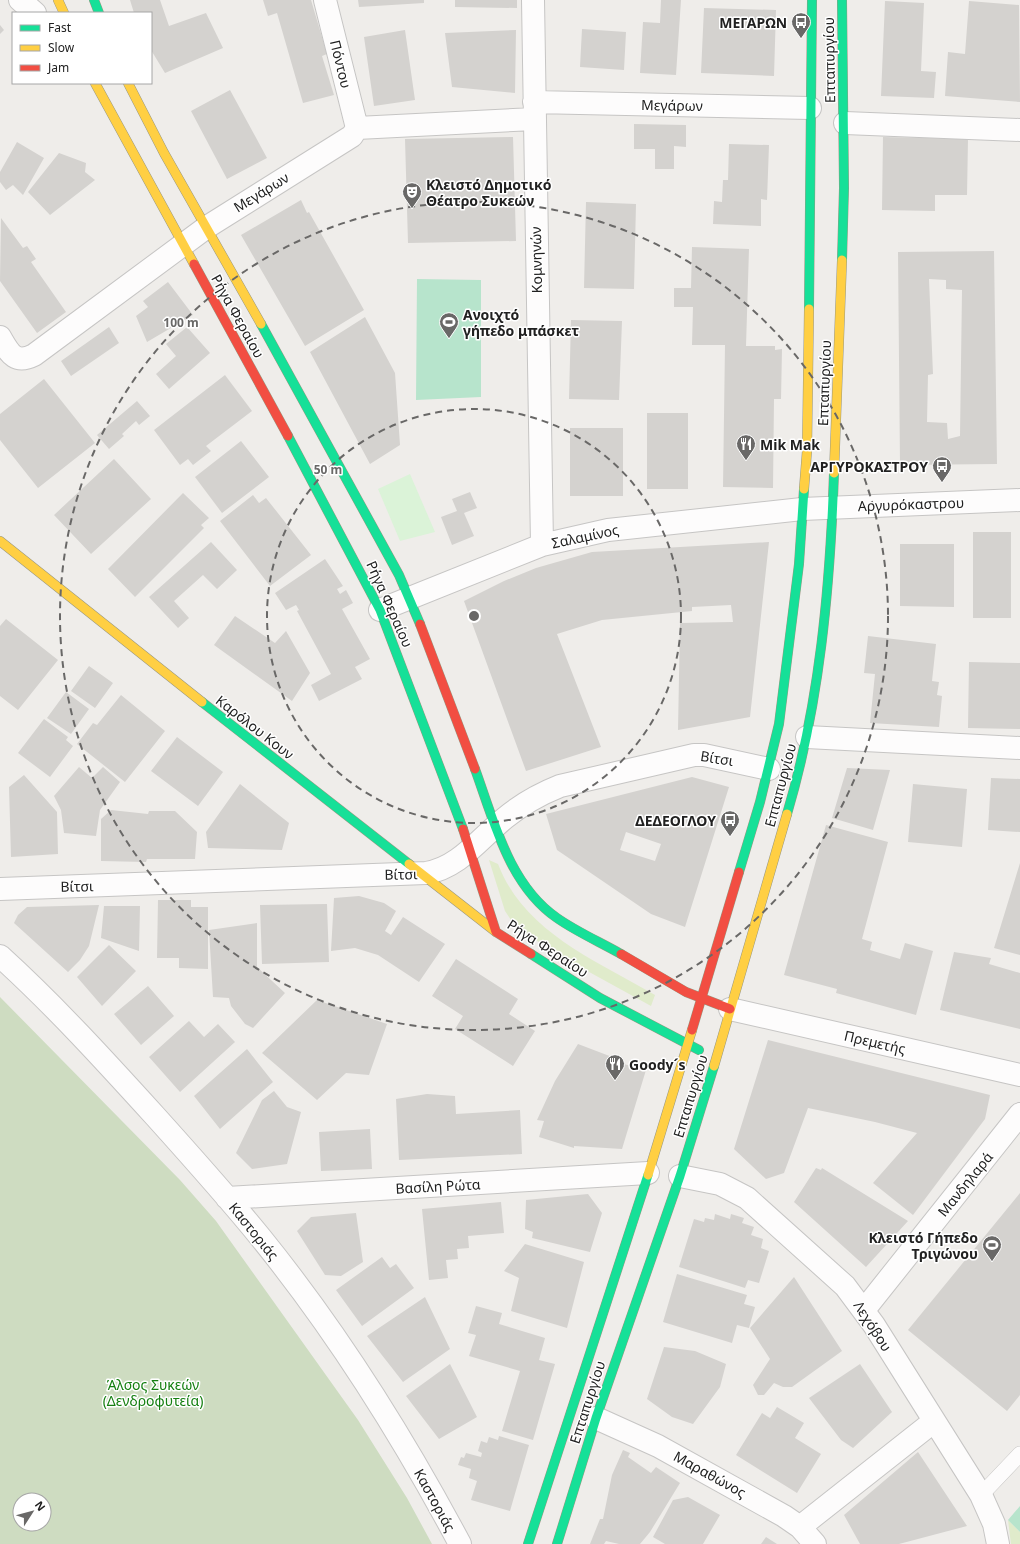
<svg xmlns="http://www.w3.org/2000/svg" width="1020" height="1544" font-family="'Noto Sans',sans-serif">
	<rect width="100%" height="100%" fill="#efedea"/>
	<path fill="#e0ebcb" d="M489,860l9,4c26,68 97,96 157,131l-4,11 -100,-55 -38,-28 -8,-12z
		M1008,1520l12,12v12h-9z"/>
	<path fill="#cedcc1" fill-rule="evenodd" d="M0,997l180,183 36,41 142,199 49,78 25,46h-432zM20,1500h24v24h-24z"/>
	<path fill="#dbf3d8" d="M410,474l25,58 -35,9 -22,-52z"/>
	<path fill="#b7e4cc" d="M417,279l64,1v117l-65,3z
		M1020,1506v26l-12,-12z"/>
	<path fill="#d4d2cf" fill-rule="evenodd" d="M130,0h30l9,26 37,-13 17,35 -58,25 -14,-23v-37h-17z
		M263,0h48l16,54 -5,2 12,39 -31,8 -26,-90 -9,3z
		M358,0h66v3l-65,4z
		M455,0h62v8l-62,-1z
		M661,0h20l-5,75 -36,-2 3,-51 17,1z
		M885,1l39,2 -3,68 15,1 -2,26 -53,-2z
		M969,1l50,4 1,97 -75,-6 3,-44 17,2z
		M704,8l72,2 -2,66 -73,-3z
		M0,25l4,5 -4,4z
		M582,29l44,3 -2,38 -44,-3z
		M405,30l10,70 -41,6 -10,-69z
		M516,30l-1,63 -63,-6 -7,-54z
		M230,90l37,68 -40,21 -36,-68z
		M634,124l52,1v22l-12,-1v23h-19v-20h-21z
		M513,137l3,104 -108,2 -3,-104z
		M883,137l85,2 -1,56h-32v16l-53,-1z
		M17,142l27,16 -21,37 -10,-10 -7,5 -6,-8v-10z
		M729,144l40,1 -2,55 -6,-1v27l-48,-2 1,-23 8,1 1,-22h5z
		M59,153l27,10 -1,9 10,8 -45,35 -22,-23z
		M301,200l6,13 2,-1 55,98 -59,36 -64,-111z
		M586,202l50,2 -2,85 -50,-1z
		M1,218l22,30 4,-2 9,13 -5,3 35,50 -29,21 -37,-52z
		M692,247l57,2 -3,97h29v4l7,-1 -1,50h-7l-1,89 -50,-1 2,-142h-33l1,-38h-19v-19h17z
		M994,251l3,213 -97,1 -2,-213zM929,279l17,1v9l16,1 -2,146 -12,3 -1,-16 -20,-1 1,-47 5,-1z
		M168,282l25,33 -46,27 -11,-26 12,-9 -5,-6z
		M365,317l30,56 5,72 -30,19 -60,-112z
		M571,320l51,1 -3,79 -50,-1z
		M109,327l10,16 -48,33 -10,-15z
		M187,327l23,26 -41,36 -13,-15 20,-18 -10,-12z
		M225,375l27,36 -46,35 5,5 -18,14 -5,-6 -8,6 -26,-35z
		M44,379l51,64 -57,45 -38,-48v-26z
		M137,401l13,15 -11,9 -3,-4 -14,13 2,2 -15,13 -12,-14z
		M647,413h41v76h-41z
		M570,428h53v68h-53z
		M241,441l28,36 -47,36 -27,-36z
		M114,459l37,40 -60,55 -37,-39z
		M470,492l7,16 -13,5 10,23 -22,9 -11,-28 16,-6 -5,-12z
		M183,493l26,25 -8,7 3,3 -69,69 -27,-28z
		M253,495l6,8 7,-5 45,57 -41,31 -50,-65z
		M973,532h38v86h-38z
		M211,542l26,28 -20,19 -14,-14 -29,26 15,17 -11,10 -29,-31z
		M769,542l-19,175 -72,13 2,-107 53,-1 -2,-17 -39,2v4l-90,9 -45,14 44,113 -75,24 -62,-170 40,-20 32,-13 56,-16z
		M900,544h54v63l-54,-1z
		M325,559l18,27 -6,3 3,5 6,-4 7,13 -11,6 28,50 -15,8 7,12 -43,22 -8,-16 20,-11 -34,-63 2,-1 -3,-5 -10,5 -11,-17z
		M235,616l40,27 11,-12 24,42 -18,28 -78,-56z
		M6,619l52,41 -40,50 -18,-14v-70z
		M868,636l68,8 -4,37 7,1 -2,13 5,1 -3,31 -69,-4 5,-49 -11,-1z
		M969,662l51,1v66l-52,-1z
		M89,666l24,17 -18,25 -24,-17z
		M66,692l23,17 -18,25 -24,-16z
		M121,695l44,36 -40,51 -48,-38 16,-21 4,2z
		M44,719l24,18 -2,3 7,6 -23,31 -32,-24z
		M177,737l46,35 -25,34 -47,-35z
		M79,767l13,11 11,-11 17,15 -20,28 -4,26 -32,-3 -3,-23 -7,-14z
		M847,768l43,2 -17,60 -41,-12z
		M24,775l33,37 1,42 -47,3 -2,-70z
		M692,777l37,10 -44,140 -34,-13 -94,-64 -11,-36zM626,832l35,12 -6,17 -35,-11z
		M991,778l29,1v53l-32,-2z
		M240,784l49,39 -7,27 -74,-2 -2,-16z
		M913,784l54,5 -5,58 -54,-5z
		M111,810l37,4 1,-3h26l22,21 -2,27h-48l-1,3 -45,-1v-42z
		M826,825l62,17 -26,97 10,3 -2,8 30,9 5,-16 28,8 -17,64 -80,-22 1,-4 -53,-14z
		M1020,863v92l-26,-7z
		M359,896l25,7 12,8 -11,20 6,4 12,-18 42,27 -26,38 -41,-27 -23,-7 -24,3 3,-53z
		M158,900h33v7h17v62l-29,-1v-10h-22z
		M327,904l2,58 -67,2 -2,-59z
		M99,905l-10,41 -9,14 -12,12 -54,-49 4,-8 9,-8z
		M104,906h36l-1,45 -38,-13z
		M257,923v44l28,26 -32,35 -8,-4 -14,-18 -2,-8 -16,-1 -4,-67z
		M109,945l27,26 -34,35 -25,-29z
		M954,952l37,6 -2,6 31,9v56l-80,-19z
		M456,959l62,40 -9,15 26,17 -22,35 -58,-37 8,-13 -31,-20z
		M148,986l26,30 -33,29 -27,-31z
		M317,1000l70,24 -18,51 -23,-2 -29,27 -55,-47z
		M189,1021l15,16 14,-13 17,18 -55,50 -31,-35z
		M768,1040l222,55 -5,24 -72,96 -40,-32 44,-50 -42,-11 -67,-14 -24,65 -18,6 -32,-30z
		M578,1044l42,16v3l26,7 -24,79 -48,-3v2l-35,-11 5,-16 -7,-1 18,-39z
		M247,1049l26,33 -53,47 -26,-33z
		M274,1091l13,16 14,5 -14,52 -35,5 -16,-16 26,-53z
		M427,1094l28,2 1,18 64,-4 2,44 -123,6 -3,-61z
		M370,1129l2,40 -51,2 -2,-39z
		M816,1168l5,2 1,-2 86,53 -42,46 -72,-65z
		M1020,1193v202l-13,16 -99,-81z
		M588,1194l14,19 -12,39 -58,-14 1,-6 -8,-3 1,-29z
		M501,1202l3,31 -36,3 1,12 -12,1 1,10 -12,1 2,18 -19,2 -7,-71z
		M356,1213l7,49 -22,14 -16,-1 -28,-44 14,-14z
		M715,1214l15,5 1,-5 13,4 -2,5 12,4 -3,8 12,4 -2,9 8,3 -10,32 -11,-3 -3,8 -66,-21 15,-48 10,3 1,-4 9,2z
		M525,1244l59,18 -17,66 -56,-17 8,-33 -15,-7z
		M382,1257l8,11 6,-4 18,24 -52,38 -26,-36z
		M677,1274l70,21 -3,9 11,3 -6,21 -12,-3 -5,18 -69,-21z
		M794,1277l48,74 -50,36h-9l-9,-4 -10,12h-6l-5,-10 17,-26 -20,-31z
		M425,1297l25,52 -47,33 -36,-46z
		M476,1306l26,7 -3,11 46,14 -6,22 16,4 -22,76 -31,-9 18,-60 -51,-15 7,-21 -8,-2z
		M664,1347l31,4 31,13 -6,23 -27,37 -21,-7 -25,-18z
		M450,1364l27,53 -38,22 -33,-43z
		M860,1364l32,48 -39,36 -12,-8 -32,-42z
		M777,1407l27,16 -9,15 26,16 -24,39 -61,-38 26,-42 8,5z
		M499,1436l30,9 -19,66 -39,-11 6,-19 -8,-3 2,-9 -13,-4 3,-8 3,1 2,-5 15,4 1,-4 -4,-2 3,-10 6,2 2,-6 9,3z
		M623,1450l7,3 -2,4 23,16 5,-6 24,16 -30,49 -10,12h-21l-13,-3 -2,3h-14l10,-25h3l9,-44z
		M918,1452l49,74 -68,18h-39l-16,-29z
		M688,1497l32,18 -17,29h-38l-12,-7 20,-37z
		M766,1537l11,7h-16z"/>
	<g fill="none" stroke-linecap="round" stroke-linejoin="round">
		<defs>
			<path id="lane" d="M981,1495l39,-41"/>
			<path id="street" d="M20,0l15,13
				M325,0l32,128
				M533,0l9,545
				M534,102l276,6
				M845,123l175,7
				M357,128l177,-9
				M0,337c9,15 14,28 34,18l173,-128 145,-91 5,-8
				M380,610l162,-65 66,-15 194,-21 218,-9
				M807,737l213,11
				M0,889l426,-16c33,-5 54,-35 79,-55 17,-14 35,-24 55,-32l134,-31h10l65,14
				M0,956c55,50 105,105 155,160 36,40 72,80 106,122 76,94 142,199 199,306
				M730,1009l290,66
				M680,1176l40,8 27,14 98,88 29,39 107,170 13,29 4,20
				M227,1198l421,-25
				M864,1310l156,-196
				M596,1418l62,28 126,70 16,11 15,17
				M800,1527l133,-105"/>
			<path id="fast" d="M94,0l5,13
				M842,260l2,-72 -2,-188
				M809,309l3,-309
				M261,324l138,251 21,49
				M288,436l92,174 83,219
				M202,702l207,162
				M475,769c19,52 34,116 82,149 20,14 43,24 64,36
				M787,814c33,-111 43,-227 47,-341
				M739,872l21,-70 19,-78 20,-160 5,-75
				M531,954l69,44 99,52
				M528,1544l120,-369
				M557,1544l39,-126 84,-242 34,-110"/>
			<path id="slow" d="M58,0l6,13
				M95,83l99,181
				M128,83l36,70 97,171
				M834,473l8,-213
				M804,489l3,-38 2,-142
				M0,541l202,161
				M409,864l87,68
				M714,1066l73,-252
				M648,1175l44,-145"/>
			<path id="jam" d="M194,264l94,172
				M420,624l55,145
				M463,829l33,103 35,22
				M621,954l65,38 44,17
				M692,1030l47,-158"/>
		</defs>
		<use href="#lane" stroke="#c6c5c4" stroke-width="16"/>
		<use href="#street" stroke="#c6c5c4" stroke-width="24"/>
		<use href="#fast" stroke="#999882" stroke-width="10"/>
		<use href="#slow" stroke="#999882" stroke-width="10"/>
		<use href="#jam" stroke="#999882" stroke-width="10"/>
		<use href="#lane" stroke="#fdfcfc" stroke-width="15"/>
		<use href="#street" stroke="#fdfcfc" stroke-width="22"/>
		<use href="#fast" stroke="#16e098" stroke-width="9"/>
		<use href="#slow" stroke="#ffcf43" stroke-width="9"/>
		<use href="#jam" stroke="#f24e42" stroke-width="9"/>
	</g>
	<g fill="none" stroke="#696867" stroke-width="2" stroke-dasharray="7 5">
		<circle cx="474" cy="616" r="207"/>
		<circle cx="474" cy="616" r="414"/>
	</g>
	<defs>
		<symbol id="bus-pin" viewBox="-11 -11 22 30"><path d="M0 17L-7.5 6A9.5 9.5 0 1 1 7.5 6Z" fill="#696867" stroke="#fff"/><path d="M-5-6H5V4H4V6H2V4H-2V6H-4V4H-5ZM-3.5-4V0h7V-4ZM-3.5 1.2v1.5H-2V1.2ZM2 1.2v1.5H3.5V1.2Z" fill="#fff"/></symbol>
		<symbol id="theatre-pin" viewBox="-11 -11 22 30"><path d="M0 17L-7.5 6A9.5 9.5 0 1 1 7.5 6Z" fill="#696867" stroke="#fff"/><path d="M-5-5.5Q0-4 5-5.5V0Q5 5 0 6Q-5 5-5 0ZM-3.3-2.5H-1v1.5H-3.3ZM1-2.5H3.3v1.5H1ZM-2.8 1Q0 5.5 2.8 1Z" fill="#fff"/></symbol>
		<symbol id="stadium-pin" viewBox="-11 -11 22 30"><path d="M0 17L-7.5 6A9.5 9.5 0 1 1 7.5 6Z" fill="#696867" stroke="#fff"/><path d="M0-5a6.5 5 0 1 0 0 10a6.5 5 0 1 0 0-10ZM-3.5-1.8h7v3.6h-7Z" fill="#fff"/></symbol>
		<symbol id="restaurant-pin" viewBox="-11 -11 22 30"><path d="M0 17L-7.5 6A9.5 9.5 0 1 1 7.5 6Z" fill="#696867" stroke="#fff"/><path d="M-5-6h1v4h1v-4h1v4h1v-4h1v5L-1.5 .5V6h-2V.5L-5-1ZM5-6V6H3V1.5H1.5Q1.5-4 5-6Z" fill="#fff"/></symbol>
	</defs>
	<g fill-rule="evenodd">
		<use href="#bus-pin" x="790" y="11" width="22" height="30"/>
		<use href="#theatre-pin" x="401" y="181" width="22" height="30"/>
		<use href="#stadium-pin" x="438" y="311" width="22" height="30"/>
		<use href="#restaurant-pin" x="735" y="433" width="22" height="30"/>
		<use href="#bus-pin" x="931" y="455" width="22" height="30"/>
		<use href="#bus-pin" x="719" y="809" width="22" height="30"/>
		<use href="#restaurant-pin" x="604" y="1053" width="22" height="30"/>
		<use href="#stadium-pin" x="981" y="1234" width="22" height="30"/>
	</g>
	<g text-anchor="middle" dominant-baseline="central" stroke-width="3" stroke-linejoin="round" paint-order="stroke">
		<g font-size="14" font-weight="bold" fill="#212121" stroke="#fff" text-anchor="end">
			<text x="787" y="22">ΜΕΓΑΡΩΝ</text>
			<text x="426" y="184" text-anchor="start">Κλειστό Δημοτικό<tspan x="426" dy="16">Θέατρο Συκεών</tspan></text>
			<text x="463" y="314" text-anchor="start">Ανοιχτό<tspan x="463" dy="16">γήπεδο μπάσκετ</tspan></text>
			<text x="760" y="444" text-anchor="start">Mik Mak</text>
			<text x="928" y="466">ΑΡΓΥΡΟΚΑΣΤΡΟΥ</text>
			<text x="716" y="820">ΔΕΔΕΟΓΛΟΥ</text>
			<text x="629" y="1064" text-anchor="start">Goody´s</text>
			<text x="978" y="1237">Κλειστό Γήπεδο<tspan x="978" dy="16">Τριγώνου</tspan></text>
		</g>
		<g font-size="14" fill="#212121" stroke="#fff">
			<text transform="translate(829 60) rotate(-91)">Επταπυργίου</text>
			<text transform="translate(341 64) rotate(76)">Πόντου</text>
			<text transform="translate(672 105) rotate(1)">Μεγάρων</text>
			<text transform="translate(261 192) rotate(-32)">Μεγάρων</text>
			<text transform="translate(536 260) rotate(-91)">Κομνηνών</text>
			<text transform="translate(238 316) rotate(61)">Ρήγα Φεραίου</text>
			<text transform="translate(824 383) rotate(-88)">Επταπυργίου</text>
			<text transform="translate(911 504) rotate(-2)">Αργυρόκαστρου</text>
			<text transform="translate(585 536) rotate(-12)">Σαλαμίνος</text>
			<text transform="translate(390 604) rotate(66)">Ρήγα Φεραίου</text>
			<text transform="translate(255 727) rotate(38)">Καρόλου Κουν</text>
			<text transform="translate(717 758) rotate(9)">Βίτσι</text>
			<text transform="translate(780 785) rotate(-75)">Επταπυργίου</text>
			<text transform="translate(401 874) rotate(-1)">Βίτσι</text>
			<text transform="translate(77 886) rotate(-1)">Βίτσι</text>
			<text transform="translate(548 948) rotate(33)">Ρήγα Φεραίου</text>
			<text transform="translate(875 1042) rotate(13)">Πρεμετής</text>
			<text transform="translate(690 1096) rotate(-73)">Επταπυργίου</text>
			<text transform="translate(965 1184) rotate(-51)">Μανδηλαρά</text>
			<text transform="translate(438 1186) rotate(-3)">Βασίλη Ρώτα</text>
			<text transform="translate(254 1231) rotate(51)">Καστοριάς</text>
			<text transform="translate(873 1326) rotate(57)">Λεχόβου</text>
			<text transform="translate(587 1402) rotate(-72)">Επταπυργίου</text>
			<text transform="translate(710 1474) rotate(29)">Μαραθώνος</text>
			<text transform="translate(435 1500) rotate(61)">Καστοριάς</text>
		</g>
		<g font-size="14" fill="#147f10" stroke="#fff">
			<text x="153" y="1384">Άλσος Συκεών<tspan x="153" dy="16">(Δενδροφυτεία)</tspan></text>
		</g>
	</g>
	<circle cx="474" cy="616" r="6" fill="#696867" stroke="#fff" stroke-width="2"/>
	<g font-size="12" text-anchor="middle" font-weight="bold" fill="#696867" stroke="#fff" stroke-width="3" stroke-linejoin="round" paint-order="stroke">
		<text x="181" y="327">100 m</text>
		<text x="328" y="474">50 m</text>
	</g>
	<rect x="12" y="12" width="140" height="72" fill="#ffffff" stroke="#a6a6a6"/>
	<rect x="20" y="25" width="20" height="6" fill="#16e098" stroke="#a6a6a6"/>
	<text x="48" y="32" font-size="12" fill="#212121">Fast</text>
	<rect x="20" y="45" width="20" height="6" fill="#ffcf43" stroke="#a6a6a6"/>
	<text x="48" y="52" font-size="12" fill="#212121">Slow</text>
	<rect x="20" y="65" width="20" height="6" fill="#f24e42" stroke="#a6a6a6"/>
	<text x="48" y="72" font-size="12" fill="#212121">Jam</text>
	<g transform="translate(32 1512) rotate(54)"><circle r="19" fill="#ffffff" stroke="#a6a6a6"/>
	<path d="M0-3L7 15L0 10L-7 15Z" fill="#696867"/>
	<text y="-6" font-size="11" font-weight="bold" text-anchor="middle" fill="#212121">N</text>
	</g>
</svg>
